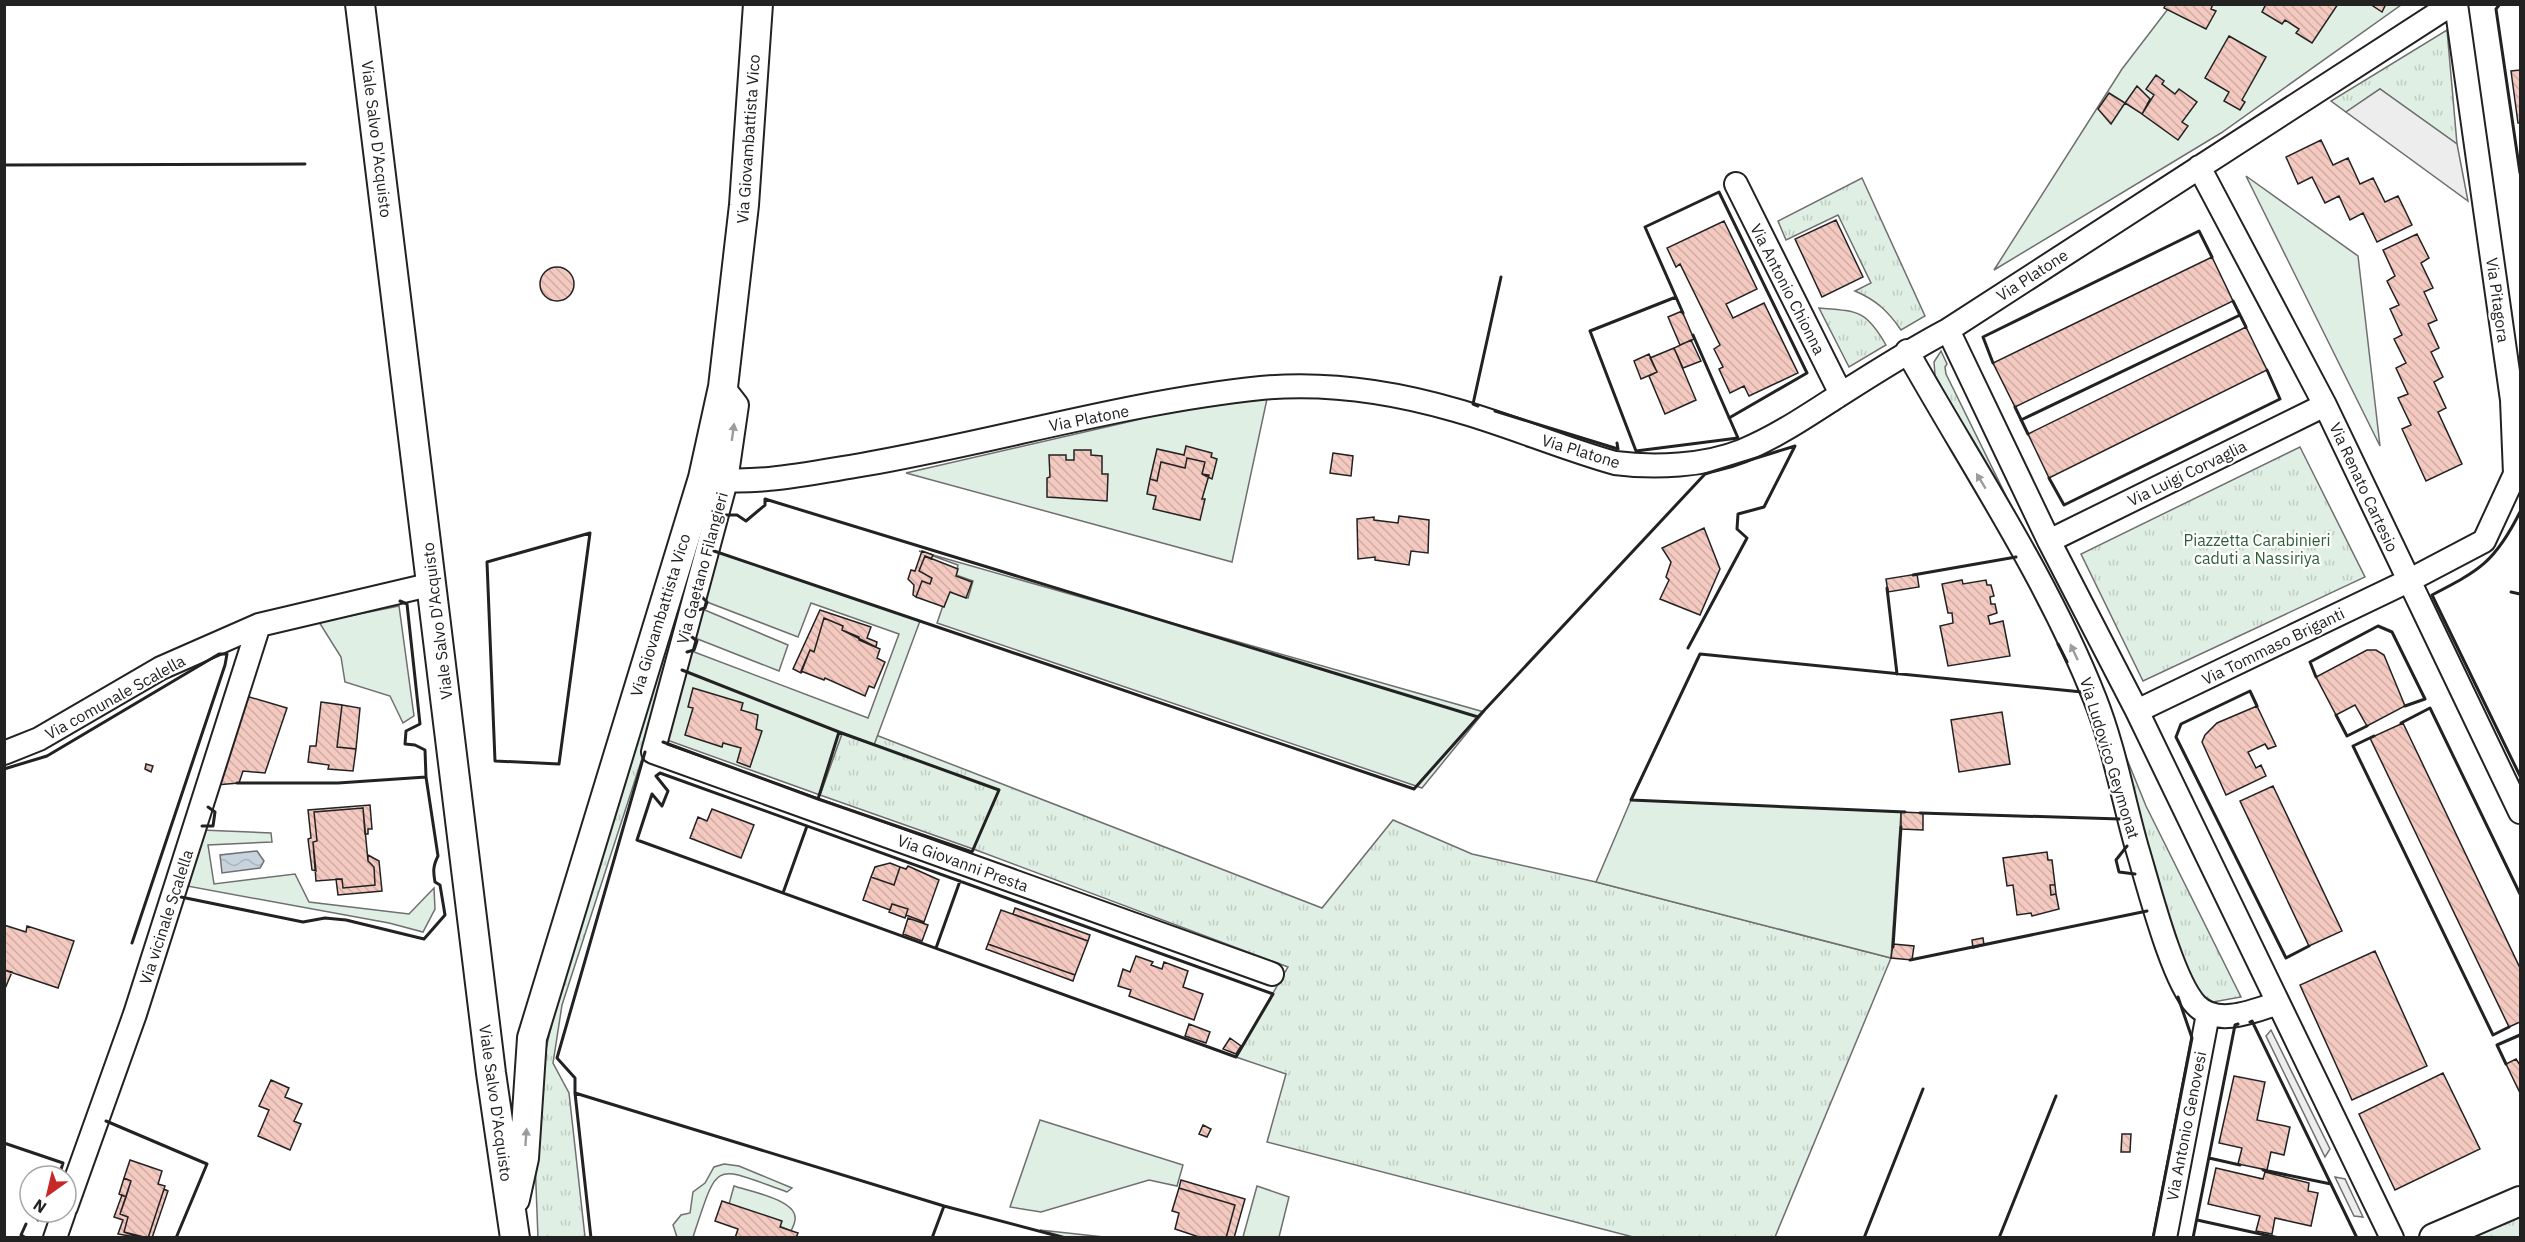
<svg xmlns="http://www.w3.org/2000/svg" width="2525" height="1242" font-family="'IBM Plex Sans',sans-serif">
	<defs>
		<pattern id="grass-tufts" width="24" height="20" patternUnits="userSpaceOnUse" patternTransform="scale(1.5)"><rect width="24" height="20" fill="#e0efe3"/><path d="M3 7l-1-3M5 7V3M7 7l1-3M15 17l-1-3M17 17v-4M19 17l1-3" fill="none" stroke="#c0cdc2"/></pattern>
		<pattern id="water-waves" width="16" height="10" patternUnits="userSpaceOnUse" patternTransform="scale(1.5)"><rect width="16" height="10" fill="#c7d3dd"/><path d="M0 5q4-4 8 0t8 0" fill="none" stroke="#abb5bd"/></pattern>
		<pattern id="building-back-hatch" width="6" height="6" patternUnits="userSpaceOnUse" patternTransform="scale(1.5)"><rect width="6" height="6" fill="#f3c9c0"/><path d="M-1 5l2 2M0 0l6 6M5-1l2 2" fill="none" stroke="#d0aca5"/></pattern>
	</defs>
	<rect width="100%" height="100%" fill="#fff"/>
	<path fill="url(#grass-tufts)" stroke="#6f6f6f" stroke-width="1.5" d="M2447,30l10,114 -77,-55 -34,23 -15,-11z
		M1862,178l63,138 -24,14c-13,-19 -25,-30 -46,-39l16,-8 -33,-68 -52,25 -8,-19z
		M1819,308c39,3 47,2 67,37l-37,22z
		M1941,351l6,13 -2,3 1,7 101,205 -112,-204 -1,-13z
		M2300,447l65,130 -222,104 -62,-127z
		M713,500l-63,234 -88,271 -9,58 16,30 16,144 -47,1 -3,-78 9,-102 11,-49 112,-378z
		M845,723l477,185 71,-88 79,34 124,28 295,76 -116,279h-142l-366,-95 19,-68 -50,-17 52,-90 -312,-117 -156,-55z
		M2120,742l26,64 95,191 -28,5 -16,-10 -33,-77z
		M2520,1216v21h-48z"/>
	<path fill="#e0efe3" stroke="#6f6f6f" stroke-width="1.5" d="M2171,5h230l-180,128 -227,137 128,-201z
		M2246,176l112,80 22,190z
		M1251,398l16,1 -35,163 -326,-89 300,-69z
		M714,551l206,70 -46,124 -32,-11 -22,61 -153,-55 22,-90 179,68 31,-84 -88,-31 -13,34 -91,-35 -4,-3z
		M919,551l565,161 -62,76 -485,-165 11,-32 20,7 5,-17 -17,-6 2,-10z
		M399,606l15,110 -11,7 -13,-27 -45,-14 -4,-25 -22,-35z
		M700,608l88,37 -9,26 -89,-35z
		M1631,800l270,12 -10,146 -295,-76z
		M201,830l70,3 1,9 -64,3 6,39 81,-10 14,28 100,12 25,-26 1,21 -12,23 -34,-9 -202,-37z
		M1040,1120l143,45 -6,21 -28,-6 -108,32 -31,-5z
		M724,1164l15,2 53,22 -5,4c-75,-27 -68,-33 -94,45h-16l-4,-12 8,-10 9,-2 3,-21 12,-9 9,-16z
		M734,1186c14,5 60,13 61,31 1,4 -2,10 -4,14l-62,-27z
		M1257,1186l32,11 -10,40h-36z
		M1040,1230l64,7h-39z"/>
	<path fill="#ededed" stroke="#6f6f6f" stroke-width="1.5" d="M2380,89l77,55 11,57 -122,-89z
		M2271,1030l59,119 -5,8 -59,-121z
		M2335,1177l10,2 18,38 -9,-1z"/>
	<path fill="url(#water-waves)" stroke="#6f6f6f" stroke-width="1.5" d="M257,851l7,10 -4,7 -38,5 -2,-18z"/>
	<path fill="url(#building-back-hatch)" stroke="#222" stroke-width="1.5" d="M2166,4h47l-2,5 5,2 -10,18 -42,-21z
		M2266,4h72l-26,39 -16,-10 3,-4 -14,-9 -3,4 -20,-12z
		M2370,4h16l-4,8z
		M2229,36l37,21 -24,43 3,2 -5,8 -16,-9 5,-9 -24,-14z
		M2520,70v53h-2l-7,-52z
		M2156,75l8,6 -2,3 13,10 4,-5 18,13 -15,20 6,4 -10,14 -36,-26 12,-19 -8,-6z
		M2137,86l13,13 -8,15 -17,-11z
		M2109,93l16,10 -14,21 -13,-15z
		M2321,140l12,25 15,-7 12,26 13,-6 12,24 13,-6 14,29 -35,17 -14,-29 -13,7 -11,-24 -14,7 -13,-26 -14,7 -12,-27z
		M1836,220l27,57 -41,20 -27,-58z
		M1724,221l33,68 -31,15 7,14 31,-15 34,70 -49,23 -5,-10 -14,7 -11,-24 4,-2 -9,-18 6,-4 -40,-81 -4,3 -9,-19z
		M2417,234l12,24 -8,5 12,25 -9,4 13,28 -9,4 11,24 -8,4 12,25 -9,5 12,26 -8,4 24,52 -36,17 -24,-52 9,-4 -13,-27 10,-4 -12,-26 10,-5 -12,-24 8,-4 -12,-26 9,-4 -12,-24 8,-5 -12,-26z
		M2212,257l21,44 -218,106 -22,-44z
		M540 284a17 17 0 1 1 34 0a17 17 0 1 1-34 0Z
		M1682,311l12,28 -14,6 -12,-28z
		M2246,327l21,43 -218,108 -21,-44z
		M1691,340l10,21 -18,7 -9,-20z
		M1674,348l22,52 -31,14 -16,-38 8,-4 -7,-14z
		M1649,354l8,18 -16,7 -7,-18z
		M1186,446l26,7 -1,4 6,2 -5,20 -10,-5 3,-12 -18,-4 -2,10 -24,-6 -4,19 -7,-2 7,-30 27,6z
		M1074,450h17v5l11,1v18h6l-1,27 -60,-4v-19l3,-1 -1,-22h17v5h8z
		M1333,453l20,3 -2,20 -21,-3z
		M1187,458l18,4 -3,12 7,1 -7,24h3l-5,21 -47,-11 3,-13 -9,-2 3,-15 7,2 4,-19 24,6z
		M1399,516l30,4 -1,33 -17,-2 -2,14 -34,-5v-3l-17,2 -1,-40 17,-2v3l24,3z
		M1704,528l16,41 -20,46 -40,-16 9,-19 -3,-3 5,-15 -9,-14z
		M922,551l11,4 -2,4 -6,-3 -6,15 13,7 -2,6 -8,-3 -6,16 -3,-2 1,-10 -6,-6 3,-9 4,1z
		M925,556l33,13 -2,7 16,6 -6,16 -16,-6 -6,15 -28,-10 6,-16 8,3 2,-6 -13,-7z
		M1917,574l2,13 -31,5 -2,-13z
		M1962,580l1,4 23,-4 1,5h4l3,11 -4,1 1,7h4l2,9 -9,3 2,8 13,-3 7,35 -62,10 -8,-40 13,-3 -1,-10h-4l-6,-29z
		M820,610l51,17 -4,11 10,4 -1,5 -34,-17 1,-4 -19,-8 -10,34 -4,-2 -9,23 -8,-4z
		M824,618l19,8 -1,4 17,7v3l21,9 -3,9 8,4 -11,26 -5,-2 -4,10 -40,-18 -1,2 -23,-9 9,-21 4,2z
		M2367,650h9l8,5 21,51 -38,20 -12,-21 -19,10 -20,-38z
		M693,688l50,15 -2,7 17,5 -2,14 6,2 -12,36 -13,-5 4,-14 -18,-5 -1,4 -37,-12 8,-27 -5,-1z
		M246,696l41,12 -22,65 -22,-2 -4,12 -23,2z
		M321,702l21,3 -5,42 19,2 -3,22 -25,-2 1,-4 -21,-3 2,-16h6z
		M342,705l18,3 -4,41 -19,-2z
		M2257,706l19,40 -8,3 -3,-5 -17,8 8,16 5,-3 5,11 -40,19 -24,-53 3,-7 12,-12z
		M2002,712l8,52 -51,8 -8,-52z
		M2403,723l117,245v54l-11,5 -139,-289z
		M146,764l7,2 -2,6 -6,-3z
		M2273,786l69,145 -33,15 -69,-145z
		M370,805l2,24h-4v5h-3l-2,-26 -49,4 3,29 -4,1 3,29 -4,-1 -4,-31 3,-1 -3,-28z
		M363,808l5,53 6,6 1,18 -32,3 -1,-9 -26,2 -3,-39 4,-1 -3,-29z
		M712,809l42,16 -13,33 -51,-20 8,-21 9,4z
		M1901,812l22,1v17l-22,-1z
		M2047,852l1,8h4l3,25h-5l1,10 5,-1 3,15 -27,7 -1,-3 -14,2 -4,-30 -6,1 -4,-28z
		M368,855l11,6 3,30 -44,4 -2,-16h6l1,9 32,-3 -1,-18 -6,-6z
		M890,863l10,4 -6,18 -23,-8 4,-10z
		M908,866l31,14 -15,42 -18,-7 2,-6 -16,-5 -2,6 -27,-10 8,-23 23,8 6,-18 6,2z
		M2050,885h5l1,9 -5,1z
		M892,904l16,5 -3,9 -16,-6z
		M1015,908l75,27 -2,6 -75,-27z
		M1001,910l87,31 -13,34 -87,-31z
		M908,918l20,7 -6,16 -19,-7z
		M4,925l22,7 1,-6 47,15 -16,47 -54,-18z
		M1983,938l1,7 -11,3 -1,-8z
		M988,944l87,31 -2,6 -87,-32z
		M1893,944l21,2 -2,14 -21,-2z
		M2375,951l52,115 -75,34 -52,-115z
		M1136,956l17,6 -2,3 11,4 2,-7 24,9 -5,16 20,7 -9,26 -65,-24 2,-6 -13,-4 5,-17 7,3z
		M4,970l8,2 -8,19z
		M1189,1024l21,8 -4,11 -21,-7z
		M1230,1038l11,8 -5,8 -13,-5z
		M2516,1059l4,6v28l-14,-29z
		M2443,1073l37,76 -85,41 -36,-76z
		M2234,1076l31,6 -8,38 33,7 -6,28 -13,-3 -4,18 -29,-6 4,-16 -23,-5z
		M271,1080l18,8 -4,9 17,7 -8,17 7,3 -11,26 -32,-14 11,-26 -10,-4z
		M1203,1125l8,4 -4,8 -8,-3z
		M2122,1134h9l-1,18h-9z
		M130,1160l32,11 -4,13 7,2 -17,52 -24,-6 4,-15 -8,-3 11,-33 -7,-3z
		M2216,1168l47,11 2,-7 44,11 -1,8 10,2 -7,33 -36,-8 -3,16 -16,-3 4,-15 -52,-12z
		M124,1178l7,3 -5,16 -7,-3z
		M1181,1180l64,19 -11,39h-8l9,-33 -56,-17z
		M1179,1188l56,17 -9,33h-24l-27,-9 4,-16 -7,-2z
		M164,1189l4,2 -16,47h-4z
		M122,1195l4,2 -6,17 8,3 -4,15 17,6 -23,-4 5,-14 -9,-3z
		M722,1201l60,20 -2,6 18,6 -2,5h-61l3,-9 -23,-8z"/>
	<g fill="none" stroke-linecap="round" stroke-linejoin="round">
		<defs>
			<path id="minor" d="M2199,167l126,238 195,407
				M1736,184l105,210
				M1948,330l101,211 88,170 255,527
				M1907,351c64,114 140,226 188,348 19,48 28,100 42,149 11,36 35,132 59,157 21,22 58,6 82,-2
				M723,387l14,18 -11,76 -73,271 619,222
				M703,478c51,8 108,-5 158,-13 134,-23 265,-63 400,-77 65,-6 132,4 194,22 54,15 106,38 160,53 39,5 90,3 127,-12 34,-14 65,-35 96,-55 36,-23 72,-46 110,-66l504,-326
				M2049,541l276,-136
				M2137,711l271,-130 76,-40 31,-67 -3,-74 -56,-396
				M4,753l35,-14 122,-71 98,-43 174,-41
				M66,1207l69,-193 124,-389
				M55,1238l9,-26
				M2165,1238l43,-224"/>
			<path id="tertiary" d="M360,4l131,1069 24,165
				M515,1199l9,-41 8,-120 171,-560 20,-91 21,-182 14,-201
				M2434,1238l86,-37"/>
		</defs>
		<use href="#minor" stroke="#222" stroke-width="26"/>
		<use href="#tertiary" stroke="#222" stroke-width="32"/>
		<use href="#minor" stroke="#fff" stroke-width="22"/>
		<use href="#tertiary" stroke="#fff" stroke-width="28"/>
		<path stroke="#222" stroke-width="3" d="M2500,4l-4,5 24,164
			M4,165l301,-1
			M1676,297l-86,34 46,120 102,-13 -45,-103
			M2233,301l13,26
			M1683,313l-38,-86 74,-35 88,181 -78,45
			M1993,363l-10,-26 216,-106 13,26
			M1478,406l-5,-2 28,-127
			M2015,407l13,27
			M1495,411l123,38 -1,-6
			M2021,420l219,-105
			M2049,478l15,27 216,-106 -13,-29
			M2520,512c-25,50 -40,58 -88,83l88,181
			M590,533l-31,231 -64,-3 -8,-199z
			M714,551l700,238 64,-72 -713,-218v6l-19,16 -9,-6h-11
			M1913,575l103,-18
			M1887,588l10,86
			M2511,592l9,2
			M698,610l7,-2 2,-6 -5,-5
			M2058,644l9,18
			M687,652l7,-2 3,-9 -5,-4
			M682,670l157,62 160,58 -27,62 -154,-53
			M2316,677l-6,-15 68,-36 14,6 33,67 -20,7
			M2257,706l-7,-15 -69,33 -5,13 110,221 23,-12
			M2336,715l11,21 20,-10
			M1478,717l227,-243 90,-28 -31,61 -26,7 -1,15 10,9 -59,110
			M2401,723l29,-15 90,186
			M2374,736l-21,10 140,289 16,-8
			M663,742l155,57 21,-67
			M4,769l43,-13 172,-102h8l-2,11 -93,278
			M660,773l613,221 -37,63 -599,-217 15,-46 10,12 6,-15 -12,-15z
			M237,783h101l88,-6
			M1905,812l-274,-12 69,-146 382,38
			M1920,813l200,6
			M202,826h11l2,-14 -7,-5
			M2127,846l-11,14 3,12 16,2
			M783,893l24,-67
			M181,897l122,25 22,-4 21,2 78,19 21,-24 -5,-30 -5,-3c-2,-11 -2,-16 3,-26l-12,-79 -1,-27 -10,-5 -10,-1 1,-13 14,-7 -13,-120 -7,-3
			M1893,947l8,-120
			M936,948l24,-67
			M1910,960l237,-49
			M2250,1022l2,-1 105,217
			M2506,1064l-9,-19 23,-10
			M575,1093v-15l-18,-20 88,-306
			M106,1121l101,43 -31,74
			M4,1143l59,20 -4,13
			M2209,1158l31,7
			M2263,1170l68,14
			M38,1220l10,-8
			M2197,1220l82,18
			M26,1224l-5,11 5,3
			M591,1238l-16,-145 369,113
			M932,1238l12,-32 121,32
			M1864,1238l59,-149
			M1999,1238l57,-142
			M2153,1238l39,-200 -14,-41
			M2193,1238l42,-213 3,-1"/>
	</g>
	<defs><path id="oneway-solid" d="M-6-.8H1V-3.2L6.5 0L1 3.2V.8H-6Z" transform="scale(1.5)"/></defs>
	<g fill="#9c9c9c">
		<use href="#oneway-solid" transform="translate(733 432) rotate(-82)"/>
		<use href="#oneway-solid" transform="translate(1981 481) rotate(-121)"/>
		<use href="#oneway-solid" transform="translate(2074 652) rotate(-115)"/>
		<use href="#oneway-solid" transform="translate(526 1137) rotate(-86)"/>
	</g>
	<g text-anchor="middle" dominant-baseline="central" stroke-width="4.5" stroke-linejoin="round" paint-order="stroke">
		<g font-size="16" fill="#222" stroke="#fff">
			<text transform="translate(377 139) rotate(83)">Viale Salvo D'Acquisto</text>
			<text transform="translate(748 139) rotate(-86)">Via Giovambattista Vico</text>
			<text transform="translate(2032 275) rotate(-33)">Via Platone</text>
			<text transform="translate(1788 289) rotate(63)">Via Antonio Chionna</text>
			<text transform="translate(2498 300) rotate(82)">Via Pitagora</text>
			<text transform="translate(1089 418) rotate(-11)">Via Platone</text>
			<text transform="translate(1581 451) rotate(17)">Via Platone</text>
			<text transform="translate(2187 473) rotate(-26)">Via Luigi Corvaglia</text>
			<text transform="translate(2364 487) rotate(65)">Via Renato Cartesio</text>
			<text transform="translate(702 568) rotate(-75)">Via Gaetano Filangieri</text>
			<text transform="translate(660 615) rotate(-73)">Via Giovambattista Vico</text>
			<text transform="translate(437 621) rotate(-97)">Viale Salvo D'Acquisto</text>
			<text transform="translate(2273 646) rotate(-26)">Via Tommaso Briganti</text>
			<text transform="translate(115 697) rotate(-29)">Via comunale Scalella</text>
			<text transform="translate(2110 758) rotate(73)">Via Ludovico Geymonat</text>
			<text transform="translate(963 863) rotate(20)">Via Giovanni Presta</text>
			<text transform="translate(166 917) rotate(-72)">Via vicinale Scalella</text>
			<text transform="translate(496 1103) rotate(82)">Viale Salvo D'Acquisto</text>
			<text transform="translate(2186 1126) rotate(-79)">Via Antonio Genovesi</text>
		</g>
		<g font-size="16" fill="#2f5e38" stroke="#fff">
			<text x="2257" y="540">Piazzetta Carabinieri<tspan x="2257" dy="18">caduti a Nassiriya</tspan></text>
		</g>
	</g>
	<rect width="2525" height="1242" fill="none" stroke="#222222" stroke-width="12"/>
	<g transform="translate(48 1194) rotate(214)"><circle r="28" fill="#ffffff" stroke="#a7a7a7" stroke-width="1.5"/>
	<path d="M0-4.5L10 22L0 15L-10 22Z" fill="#c62828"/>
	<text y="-9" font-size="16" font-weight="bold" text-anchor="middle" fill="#222222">N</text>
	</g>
</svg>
